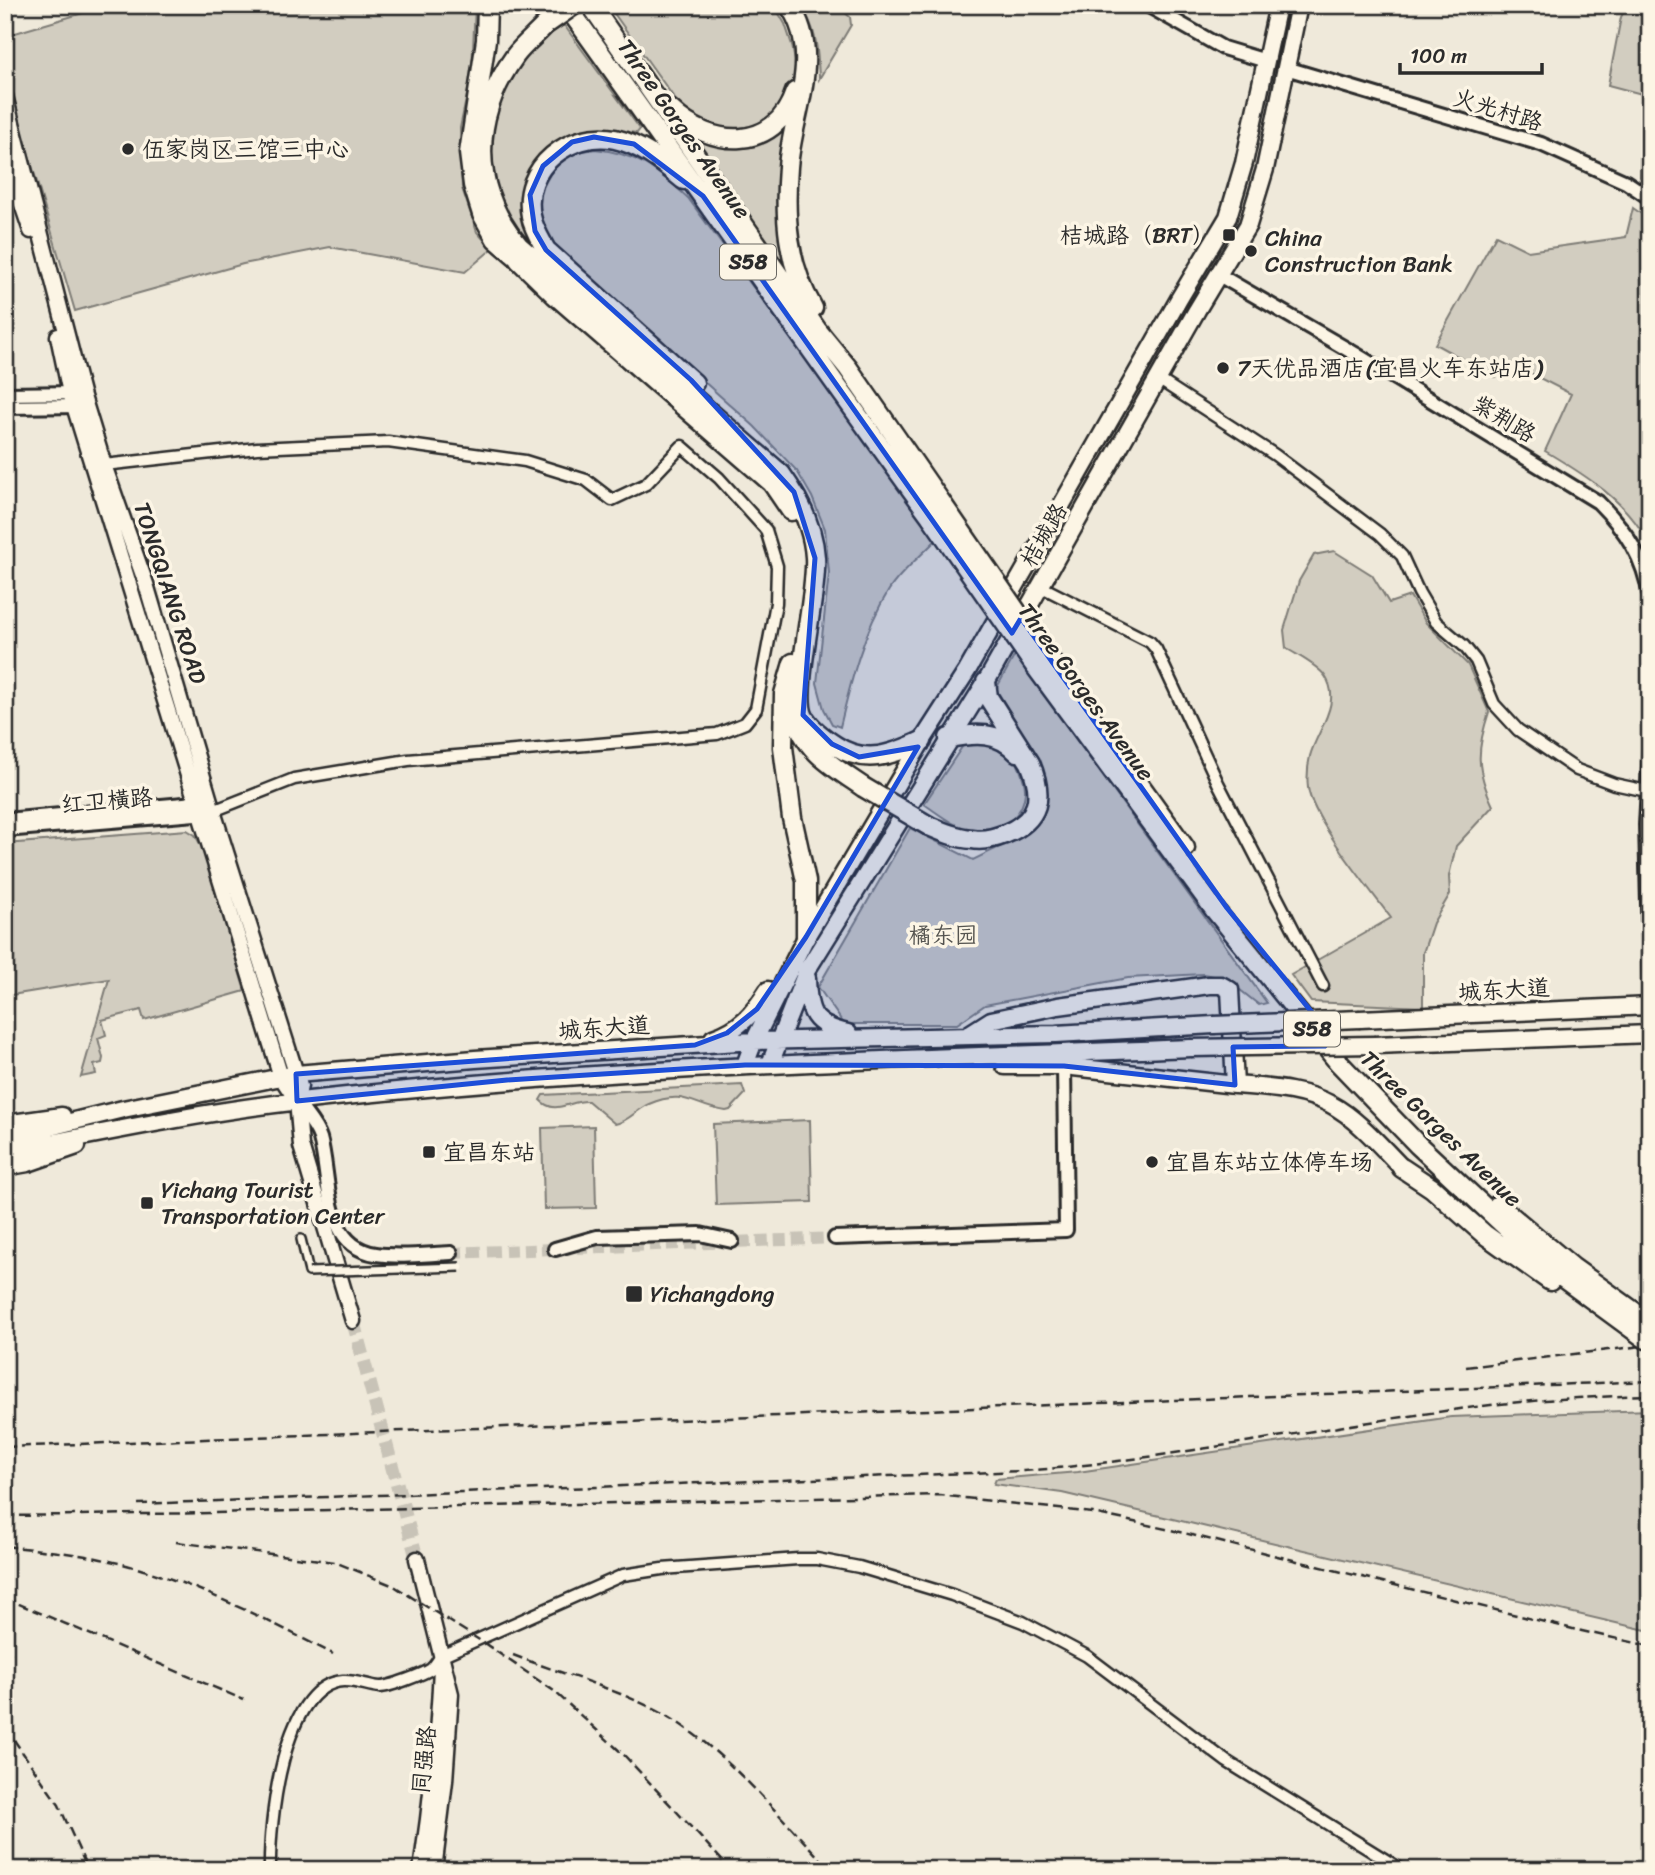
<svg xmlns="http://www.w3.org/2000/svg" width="1655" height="1875" font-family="Sriracha,'LXGW WenKai TC',sans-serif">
	<rect width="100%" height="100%" fill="#efe9da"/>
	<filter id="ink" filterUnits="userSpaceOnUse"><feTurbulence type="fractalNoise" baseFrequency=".0143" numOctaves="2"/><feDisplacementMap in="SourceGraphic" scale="14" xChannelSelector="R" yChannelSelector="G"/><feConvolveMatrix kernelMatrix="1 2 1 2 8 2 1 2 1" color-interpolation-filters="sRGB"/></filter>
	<g filter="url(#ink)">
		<path fill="#d2cdc0" stroke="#7e7c76" stroke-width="2" d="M110,5h365l-3,66 -12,57 2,60 15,44 15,17 -27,23 -135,-25 -87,17 -168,47 -70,-237v-38z
			M608,5h166l11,19 7,21 4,22 -3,17 -16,29 -15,11 -34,6 -32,-11 -16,-13z
			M800,5h36l14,12 1,8 -32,54c-1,-27 -2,-52 -19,-74z
			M1627,5h23v177l-10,-5 2,-83 -34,-9 13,-68z
			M564,25l76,104 -3,4 -42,-5 -28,7 -24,16 -20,36 -1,24 8,22 -6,6c-47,-55 -46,-123 -2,-181 11,-14 28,-24 42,-33z
			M794,110l-10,46 13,131 -106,-151 4,-3 21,9z
			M595,149c41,4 63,21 93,49l249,341c-15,16 -37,33 -48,51 -26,42 -38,91 -49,137l-8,-3 -8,-15 -7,-26 12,-110 -4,-44 -13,-32 -15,-26 -43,-45 -210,-186 -7,-23 2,-23 14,-25 19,-16z
			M1633,208l17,12v325c-23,-44 -63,-69 -105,-94l26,-57 -45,-23 -31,6 -60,-33 61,-109 32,16 98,-14z
			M1334,551l38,24 17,28 21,-7 16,27 42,42 21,47c-13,39 -13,57 4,94l-37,40 -7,30 1,18 -17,29 -10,30v54l-112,-5 -20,-27 100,-57c-21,-29 -78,-97 -83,-130 -1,-9 0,-23 2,-32 7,-26 33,-53 15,-80 -8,-11 -27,-20 -39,-28l-2,-18 15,-49 15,-26z
			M1015,655l252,348 -8,2 -34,-27 -22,-4 -75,4 -143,27 -28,19h-113l-26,-37 92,-159 63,32 49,-24 20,-26 5,-16 -4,-20 -9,-21 -38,-64z
			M988,743l28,17c4,9 10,21 9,32 -2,27 -27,41 -52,38 -18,-2 -34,-16 -49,-26l40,-60z
			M187,830l8,5 8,14 42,142 -101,29 -3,-10 -39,10 4,15 -8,3 5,20 -1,5 -8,2 2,9 -15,3 28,-98 -104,17v-152z
			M742,1085l3,9 -15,16 -4,1c-33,-4 -40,-23 -77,-7 -13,6 -20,17 -34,20l-27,-23c-18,-1 -33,15 -48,-1l3,-5z
			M810,1120l2,82 -96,3 -3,-81z
			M594,1126l2,82 -52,1 -2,-81z
			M1650,1410v221l-588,-138 -68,-9 2,-5 82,-7 373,-55z"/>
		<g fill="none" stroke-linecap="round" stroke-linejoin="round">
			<path stroke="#c8c3b7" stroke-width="12" stroke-dasharray="12 6" stroke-linecap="butt" d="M451,1253l384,-15"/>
			<path stroke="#c8c3b7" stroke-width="14" stroke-dasharray="14 7" stroke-linecap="butt" d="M353,1321l64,238"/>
			<defs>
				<path id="pedestrian" d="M301,1239l8,33"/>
				<path id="minor" d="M1158,379l117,76 105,79 22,22 17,37 17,29 28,24 12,15 18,43 24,26 59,40 37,14 33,7
					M104,465l153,-17 131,-6 137,19 61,19 26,20 34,-16 36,-38 37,32 47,52 11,36 -1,37 -20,106 -11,14 -28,11 -309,26 -114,19 -81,32
					M1040,586l110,56 6,7 62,134 105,203
					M270,1870c-1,-46 12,-185 73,-189 12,-1 25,5 37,6 9,0 44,-13 51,-18 4,-3 7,-9 10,-13l182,-81 39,-6 136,-10h19l42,8 93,28 71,27 64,34 139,105 176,109"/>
				<path id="tertiary" d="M1147,5l76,43 43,13
					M1286,68l255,76 85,38 24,16
					M1219,275l138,80 241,147c28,28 46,56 52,95
					M5,394l73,-1
					M5,407l77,-1
					M1650,748l-4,77 4,157
					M5,820l201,-18
					M5,830l202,-17
					M297,1102c7,11 19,23 23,36 11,39 2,108 56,116 25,4 51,0 75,-1
					M835,1238l231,-8 -2,-164
					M555,1249l42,-12 103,-3 32,7"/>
				<path id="secondary" d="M5,96l77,297 22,72 42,119 67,227 87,275 -3,15 4,45 52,175
					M5,155l26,76
					M58,336l12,57 211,684 16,24
					M417,1559l34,135 -6,87 -11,89
					M421,1870c10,-67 17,-134 20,-202"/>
				<path id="primary" d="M807,978c1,35 5,47 41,55
					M1360,1019l290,-13
					M969,1034l22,-14 67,-14 151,-21h12l9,5 5,95 -171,-19h-59
					M713,1038c27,-9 40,-24 55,-48
					M1375,1045l275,-11
					M770,1064l37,-94 179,-288 211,-372 51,-85 17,-56 34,-164
					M745,1065l9,-24 52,-104 116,-196 45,-70 212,-372 49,-82 16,-54 34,-158
					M1235,1085c93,6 105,17 167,83
					M5,1124l57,-8
					M5,1138l118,-29 173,-35 179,-15 279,-18 302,-7 158,-9
					M5,1152c98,-19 196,-40 295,-51 296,-34 594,-41 891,-53
					M5,1167l23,-4 49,-17"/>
				<path id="motorway" d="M487,5l-1,35 -17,113 4,32 9,29 14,25 22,19
					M566,5c123,171 242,343 366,513
					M591,5l226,325 31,38 95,137
					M789,5c35,50 3,108 -1,162 -4,50 -1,97 25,141
					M545,25c-9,10 -22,20 -30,31 -44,61 -45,132 4,190l262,228c18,25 32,52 34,83 3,36 -24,136 -11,160 7,12 21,22 32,29 29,19 56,9 86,-5
					M671,110c39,38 104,43 124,-18
					M684,180c-21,-17 -42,-35 -69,-41 -44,-9 -94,28 -84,77 2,12 9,23 15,34l148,133
					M519,260l36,35 217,188 19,28
					M1046,654l139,194
					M793,663l-9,31 -1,53 9,71 14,63v56
					M1035,666l179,243 125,154 79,82 134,125 94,69
					M795,713c8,37 39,54 68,74
					M949,738c26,-5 49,-7 68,14
					M929,826c14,6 28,12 43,13 10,2 23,-1 33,-5 35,-14 39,-38 25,-71l-42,-66 -2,-15
					M1402,1168l30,20 52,46 66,47
					M1498,1205l74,62 78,56"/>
			</defs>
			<use href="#pedestrian" stroke="#2b2b2b" stroke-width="12"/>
			<use href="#minor" stroke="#2b2b2b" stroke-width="15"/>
			<use href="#tertiary" stroke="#2b2b2b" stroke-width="18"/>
			<use href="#secondary" stroke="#2b2b2b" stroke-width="19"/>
			<use href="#primary" stroke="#2b2b2b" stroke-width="21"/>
			<use href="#motorway" stroke="#2b2b2b" stroke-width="23"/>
			<use href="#pedestrian" stroke="#fcf5e5" stroke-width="7"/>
			<use href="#minor" stroke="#fcf5e5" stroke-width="10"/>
			<use href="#tertiary" stroke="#fcf5e5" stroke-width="12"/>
			<use href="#secondary" stroke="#fcf5e5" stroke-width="14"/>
			<use href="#primary" stroke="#fcf5e5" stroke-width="16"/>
			<use href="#motorway" stroke="#fcf5e5" stroke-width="18"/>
			<path stroke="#2b2b2b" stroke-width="2.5" stroke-dasharray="10 5" stroke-linecap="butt" d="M1466,1367l184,-22
				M5,1447l1645,-66
				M138,1504l886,-33c146,-12 290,-43 436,-62 63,-9 126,-12 190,-14
				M5,1516l206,-3 729,-18 153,18 91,20 393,97 73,16
				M176,1542l159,20 59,24 90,57 70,48 70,64 107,115
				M5,1546c32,4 65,6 96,13 82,17 158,57 232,95
				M5,1598l239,102
				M5,1650l6,4
				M513,1655c49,19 115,37 159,64 59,37 110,101 159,151
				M5,1727l54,78 29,65"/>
			<defs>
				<path id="pedestrian-bridge" d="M309,1272l151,-5"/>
				<path id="primary-bridge" d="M1214,1025l146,-6
					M1191,1048l184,-3"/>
				<path id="motorway-bridge" d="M545,25l29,-20
					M943,505l103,149
					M932,518l103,148
					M863,787l66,39"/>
			</defs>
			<use href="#pedestrian-bridge" stroke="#2b2b2b" stroke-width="12" stroke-linecap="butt"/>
			<use href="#primary-bridge" stroke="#2b2b2b" stroke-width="21" stroke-linecap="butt"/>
			<use href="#motorway-bridge" stroke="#2b2b2b" stroke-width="23" stroke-linecap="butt"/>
			<use href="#pedestrian-bridge" stroke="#fcf5e5" stroke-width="7"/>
			<use href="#primary-bridge" stroke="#fcf5e5" stroke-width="16"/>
			<use href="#motorway-bridge" stroke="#fcf5e5" stroke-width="18"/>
		</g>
	</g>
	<path fill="#1d4ed8" fill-opacity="0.2" stroke="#1d4ed8" stroke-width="5" stroke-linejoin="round" d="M594,137l40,7 69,52 309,437 9,-15 206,290 92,113h-14l20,25 -92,1 2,38 -171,-19 -319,-1 -238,15 -210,21 -1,-27 399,-29 32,-12 30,-24 49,-72 112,-190 -59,10 -27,-13 -29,-29 12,-157 -21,-66 -103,-112 -145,-130 -11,-19 -5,-36 13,-29 29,-24z"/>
	<g fill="#2b2b2b" stroke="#fcf5e5" stroke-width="2.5">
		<circle cx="128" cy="149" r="7"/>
		<rect x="1222" y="228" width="14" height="14" rx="3.5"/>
		<circle cx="1251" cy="251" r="7"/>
		<circle cx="1223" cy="368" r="7"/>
		<rect x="422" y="1145" width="14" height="14" rx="3.5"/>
		<circle cx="1152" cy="1162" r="7"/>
		<rect x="140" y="1196" width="14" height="14" rx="3.5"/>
		<rect x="625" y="1285" width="18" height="18" rx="3.5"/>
	</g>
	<g text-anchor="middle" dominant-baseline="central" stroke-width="7" stroke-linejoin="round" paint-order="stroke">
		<g fill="#fcf5e5" stroke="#6a6863" stroke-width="2">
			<rect x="720" y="244.5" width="56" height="35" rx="5"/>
			<rect x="1284" y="1011.5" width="56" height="35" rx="5"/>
		</g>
		<g font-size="21" font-weight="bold" fill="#2b2b2b">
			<text x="748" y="262">S58</text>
			<text x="1312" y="1029">S58</text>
		</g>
		<g font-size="23" fill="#2b2b2b" stroke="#fcf5e5">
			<text transform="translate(1498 110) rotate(17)">火光村路</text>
			<text transform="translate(684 129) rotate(55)">Three Gorges Avenue</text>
			<text transform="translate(1504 419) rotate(31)">紫荆路</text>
			<text transform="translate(1044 535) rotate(-60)">桔城路</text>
			<text transform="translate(170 593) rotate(72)">TONGQIANG ROAD</text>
			<text transform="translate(1086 692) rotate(54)">Three Gorges Avenue</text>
			<text transform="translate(107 801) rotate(-5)">红卫横路</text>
			<text transform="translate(1504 990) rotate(-3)">城东大道</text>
			<text transform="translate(604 1028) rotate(-4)">城东大道</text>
			<text transform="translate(1441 1129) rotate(44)">Three Gorges Avenue</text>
			<text transform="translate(424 1760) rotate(-84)">同强路</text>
		</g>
		<g font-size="23" fill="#2b2b2b" stroke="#fcf5e5" text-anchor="start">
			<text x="142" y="149">伍家岗区三馆三中心</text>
			<text x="1215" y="235" text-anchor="end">桔城路（BRT）</text>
			<text x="1265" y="238">China<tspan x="1265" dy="26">Construction Bank</tspan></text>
			<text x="1237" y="368">7天优品酒店(宜昌火车东站店)</text>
			<text x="443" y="1152">宜昌东站</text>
			<text x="1166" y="1162">宜昌东站立体停车场</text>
			<text x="161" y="1190">Yichang Tourist<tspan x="161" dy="26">Transportation Center</tspan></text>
			<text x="650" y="1294">Yichangdong</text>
		</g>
		<g font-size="23" fill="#555450" stroke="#fcf5e5">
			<text x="943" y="935">橘东园</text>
		</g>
	</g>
	<rect width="1655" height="1875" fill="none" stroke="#fcf5e5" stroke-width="28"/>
	<rect x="14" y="14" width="1627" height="1847" fill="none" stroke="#2b2b2b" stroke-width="2.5" filter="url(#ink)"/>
	<path d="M1400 63v10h142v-10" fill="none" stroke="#2b2b2b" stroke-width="3.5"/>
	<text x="1410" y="63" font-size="21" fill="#2b2b2b" stroke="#fcf5e5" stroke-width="5" paint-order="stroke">100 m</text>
</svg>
